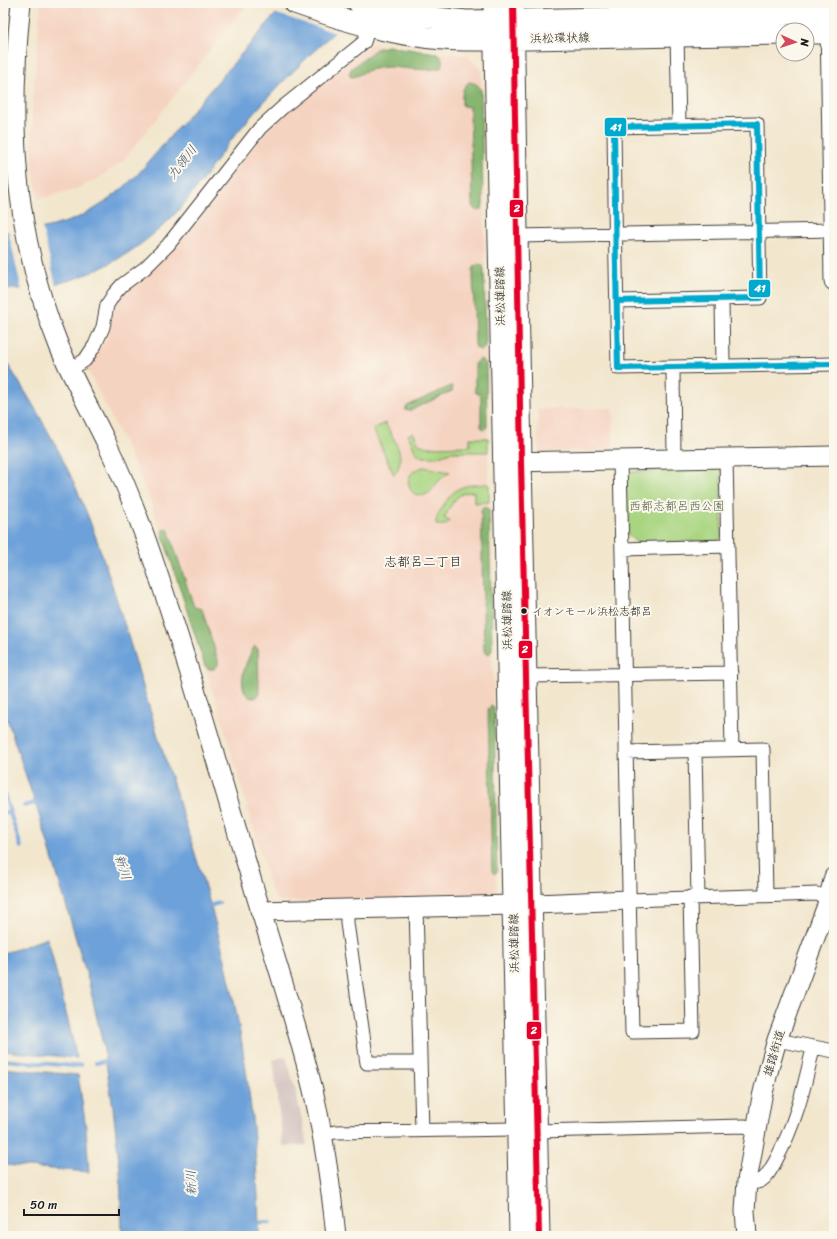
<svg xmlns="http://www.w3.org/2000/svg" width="837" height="1239" font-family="Sriracha,'Klee One',sans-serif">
	<rect width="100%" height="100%" fill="#fbf7ec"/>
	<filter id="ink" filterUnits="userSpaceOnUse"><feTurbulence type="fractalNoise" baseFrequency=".025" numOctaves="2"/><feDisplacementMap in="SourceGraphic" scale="8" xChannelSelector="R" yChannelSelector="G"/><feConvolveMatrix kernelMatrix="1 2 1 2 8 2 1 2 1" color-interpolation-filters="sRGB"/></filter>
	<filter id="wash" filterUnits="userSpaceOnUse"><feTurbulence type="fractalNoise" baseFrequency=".012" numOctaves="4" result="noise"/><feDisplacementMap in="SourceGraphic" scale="16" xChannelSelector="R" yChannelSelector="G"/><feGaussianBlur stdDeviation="0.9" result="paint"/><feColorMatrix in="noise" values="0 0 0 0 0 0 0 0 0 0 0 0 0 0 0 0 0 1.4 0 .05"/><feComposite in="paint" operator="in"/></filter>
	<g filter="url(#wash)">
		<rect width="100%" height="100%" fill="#f2e6cd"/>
		<path fill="#f5d3c1" d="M41,3h200l5,2 -123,156 -26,18 -21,10 -38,10 -5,-30 -1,-60z
			M372,43l49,9 46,3 14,14 16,819 -9,9 -207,5 -8,-6 -48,-166 -59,-185 -16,-44 -18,-42 -45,-91 19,-29 8,-31 5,-10 8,-8 22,-17 24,-23 82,-105 20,-23z
			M613,408v43l-75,1 -1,-43z"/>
		<path fill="#d1c0bc" d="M286,1056l10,36 11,53 -24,1 -10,-86z"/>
		<path fill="#a9d581" stroke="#62784e" d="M385,423c9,17 23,34 9,52l-21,-46z
			M413,432l6,12 8,3 43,-1v-8h18v14h-38l-13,5h-15l-6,-4 -8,-18z
			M424,467l26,5c-4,3 -9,6 -12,10 -4,4 -6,10 -11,12 -17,9 -30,-22 -3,-27z
			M718,467l3,4 1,65 -4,5 -81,2 -11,-10 -1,-55 6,-6z
			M489,484v18l-15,1v-11c-18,-1 -22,12 -30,26l5,3 -3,4h-10c-1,-6 3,-11 6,-17 13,-23 21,-23 47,-24z"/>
		<path fill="#86b66f" stroke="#516946" d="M388,46l48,7c6,4 7,7 6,14 -11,6 -41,0 -54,0 -7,0 -15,2 -22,4 -5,2 -9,6 -15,6l-2,-2 2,-6 25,-20z
			M469,82c6,1 9,2 12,8l2,114 -1,5 -4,2 -4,-2 -2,-4 -2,-96v-2l-7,-1 -1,-2c0,-9 -1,-16 7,-22z
			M479,264l4,2 1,4 2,73 -2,5 -3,2 -5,-2 -1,-4 -2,-74 2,-4z
			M480,359l4,2 2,3 1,63 -3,2 -3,-2v-32l-6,-3v-27l2,-4z
			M451,386l2,1 -1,4 -43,20 -4,-1 2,-4z
			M485,507l4,3 3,140 -3,4 -3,-1 -2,-3 -3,-139 1,-3z
			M164,528l4,1 26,78 8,2 16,51v5l-4,4h-5l-4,-3 -43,-133z
			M255,646l3,3 1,43 -2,5c-12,5 -16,-12 -14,-21 1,-9 7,-23 12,-30z
			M491,706l3,2 3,164 -3,2 -2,-3 -4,-162z"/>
		<path fill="#6da1d9" stroke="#445e7a" d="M289,3l71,6c-45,40 -86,79 -124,125 -21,26 -39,57 -63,82 -44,45 -106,76 -170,73v-57c59,-1 95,-18 136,-59l135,-157z
			M3,357c33,50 63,103 85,159 27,71 47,145 69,217 23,74 48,147 67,223 22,91 34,186 35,280h-137l-2,-66 -7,-63 -10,-62 -14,-62 -46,-156 -40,-120z
			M47,938l3,9 27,111 -74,-7v-97z
			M3,1068l75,7 8,53 3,44 -86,-7z"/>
		<path fill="#f2e6cd" d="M286,3h84l-34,30 -62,-20z
			M42,227l14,59 -13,3 -21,2 -14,-61 17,-1z"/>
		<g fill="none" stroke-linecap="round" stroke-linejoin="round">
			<path stroke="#6da1d9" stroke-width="4" d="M3,791l18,56
				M24,806l15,-4
				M3,813l8,-2
				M206,907l13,-4
				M3,1060l71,6 7,-1
				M96,1063l14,-3
				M254,1223l16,-1"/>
		</g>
	</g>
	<g filter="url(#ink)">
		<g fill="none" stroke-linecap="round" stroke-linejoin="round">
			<defs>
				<path id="street" d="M677,36l2,89
					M517,236l317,-6
					M722,299l1,67
					M617,301l143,-3 -3,-174 -143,3c1,80 2,161 4,241l216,-4
					M673,367l1,92
					M70,370l15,-10 10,-15 8,-18 4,-22 7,-11 8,-9 23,-17 23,-23 92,-117 23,-21 81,-65 5,-16
					M726,458l6,291
					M620,460l12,572 61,-1 -3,-134
					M622,549l106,-3
					M527,676l204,-3
					M695,750l3,147
					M626,752l137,-3 3,146
					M629,900l188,-6 12,4
					M416,907l6,224
					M347,908v15l20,140h53
					M777,1040l57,11
					M537,1131l207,-5 12,2
					M322,1135l13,-3 182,-3
					M747,1181c3,0 7,2 10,1 8,-1 14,-13 18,-20 20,-37 29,-73 38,-114"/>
				<path id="secondary" d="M21,3c-13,120 -8,229 38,343 14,33 32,65 48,98 14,29 26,59 37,90 41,115 74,234 109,351 20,68 43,136 60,205 11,48 18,97 23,146
					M830,19l4,262
					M507,462l327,-6
					M260,911l253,-6 116,-5
					M747,1236l-2,-25 2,-30 15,-84 7,-29 8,-28 49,-132 8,-31"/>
				<path id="primary" d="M295,3c56,20 116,38 176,37l312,-6
					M359,3c36,10 71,15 108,18l367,-8
					M494,3l26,1233
					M513,3l8,459 18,774
					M807,33h27"/>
			</defs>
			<use href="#street" stroke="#3c3a37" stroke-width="15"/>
			<use href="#secondary" stroke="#3c3a37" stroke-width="21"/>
			<use href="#primary" stroke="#3c3a37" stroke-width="23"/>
			<use href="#street" stroke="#fff" stroke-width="13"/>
			<use href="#secondary" stroke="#fff" stroke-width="19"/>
			<use href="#primary" stroke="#fff" stroke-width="21"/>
			<defs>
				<path id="bus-1" d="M513,3l8,459 18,774"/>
				<path id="bus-2" d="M617,301l143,-3 -3,-174 -143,3c1,80 2,161 4,241l216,-4"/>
			</defs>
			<use href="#bus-1" stroke="#fbf7ec" stroke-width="9"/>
			<use href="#bus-2" stroke="#fbf7ec" stroke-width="9"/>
			<use href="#bus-1" stroke="#e4002b" stroke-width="6"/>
			<use href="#bus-2" stroke="#00a9ce" stroke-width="6"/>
		</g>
	</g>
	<circle fill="#1c1c1c" stroke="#fbf7ec" stroke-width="1.5" cx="524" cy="611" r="3.5"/>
	<g text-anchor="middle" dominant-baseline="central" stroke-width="4" stroke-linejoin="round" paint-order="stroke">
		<g font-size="11" fill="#1c1c1c" stroke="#fbf7ec" text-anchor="start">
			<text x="532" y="611">イオンモール浜松志都呂</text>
		</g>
		<g font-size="12" fill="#1c1c1c" stroke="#fbf7ec">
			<text transform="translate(560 38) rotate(-1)">浜松環状線</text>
			<text transform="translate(500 296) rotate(-91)">浜松雄踏線</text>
			<text transform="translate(507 620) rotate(-91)">浜松雄踏線</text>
			<text transform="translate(514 943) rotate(-91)">浜松雄踏線</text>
			<text transform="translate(774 1053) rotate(-74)">雄踏街道</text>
		</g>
		<g font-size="12" fill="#4d5d3f" stroke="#fbf7ec">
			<text x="677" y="506">西都志都呂西公園</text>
		</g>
		<g font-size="13" font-style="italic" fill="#405871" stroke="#fbf7ec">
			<text transform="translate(182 162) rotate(-52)">九領川</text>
			<text transform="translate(123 867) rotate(72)">新川</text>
			<text transform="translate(191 1183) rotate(-92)">新川</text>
		</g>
		<g font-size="13" fill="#1c1c1c" stroke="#fbf7ec">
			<text x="423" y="561">志都呂二丁目</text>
		</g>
	</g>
	<g stroke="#fbf7ec" stroke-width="1.5">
		<rect x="604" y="117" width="23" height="20" rx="4" fill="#00a9ce"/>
		<rect x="509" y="199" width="15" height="19" rx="4" fill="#e4002b"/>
		<rect x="748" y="279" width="23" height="19" rx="4" fill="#00a9ce"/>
		<rect x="518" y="640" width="15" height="19" rx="4" fill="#e4002b"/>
		<rect x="526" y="1021" width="16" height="19" rx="4" fill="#e4002b"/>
	</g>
	<g font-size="11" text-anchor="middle" font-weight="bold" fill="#fff">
		<text x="616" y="131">41</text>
		<text x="517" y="212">2</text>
		<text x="760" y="292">41</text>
		<text x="525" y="653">2</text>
		<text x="534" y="1034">2</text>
	</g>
	<rect width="837" height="1239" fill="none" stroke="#fbf7ec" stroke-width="16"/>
	<g transform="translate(795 42) rotate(93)"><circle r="19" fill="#fbf7ec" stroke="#a29f99"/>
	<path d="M0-3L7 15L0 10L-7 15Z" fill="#d1495b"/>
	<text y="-6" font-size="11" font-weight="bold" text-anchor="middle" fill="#1c1c1c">N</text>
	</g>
	<path d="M24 1209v6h95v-6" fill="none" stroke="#1c1c1c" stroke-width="2"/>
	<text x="30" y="1209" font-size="12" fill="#1c1c1c" stroke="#fbf7ec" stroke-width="3" paint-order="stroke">50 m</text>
</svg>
